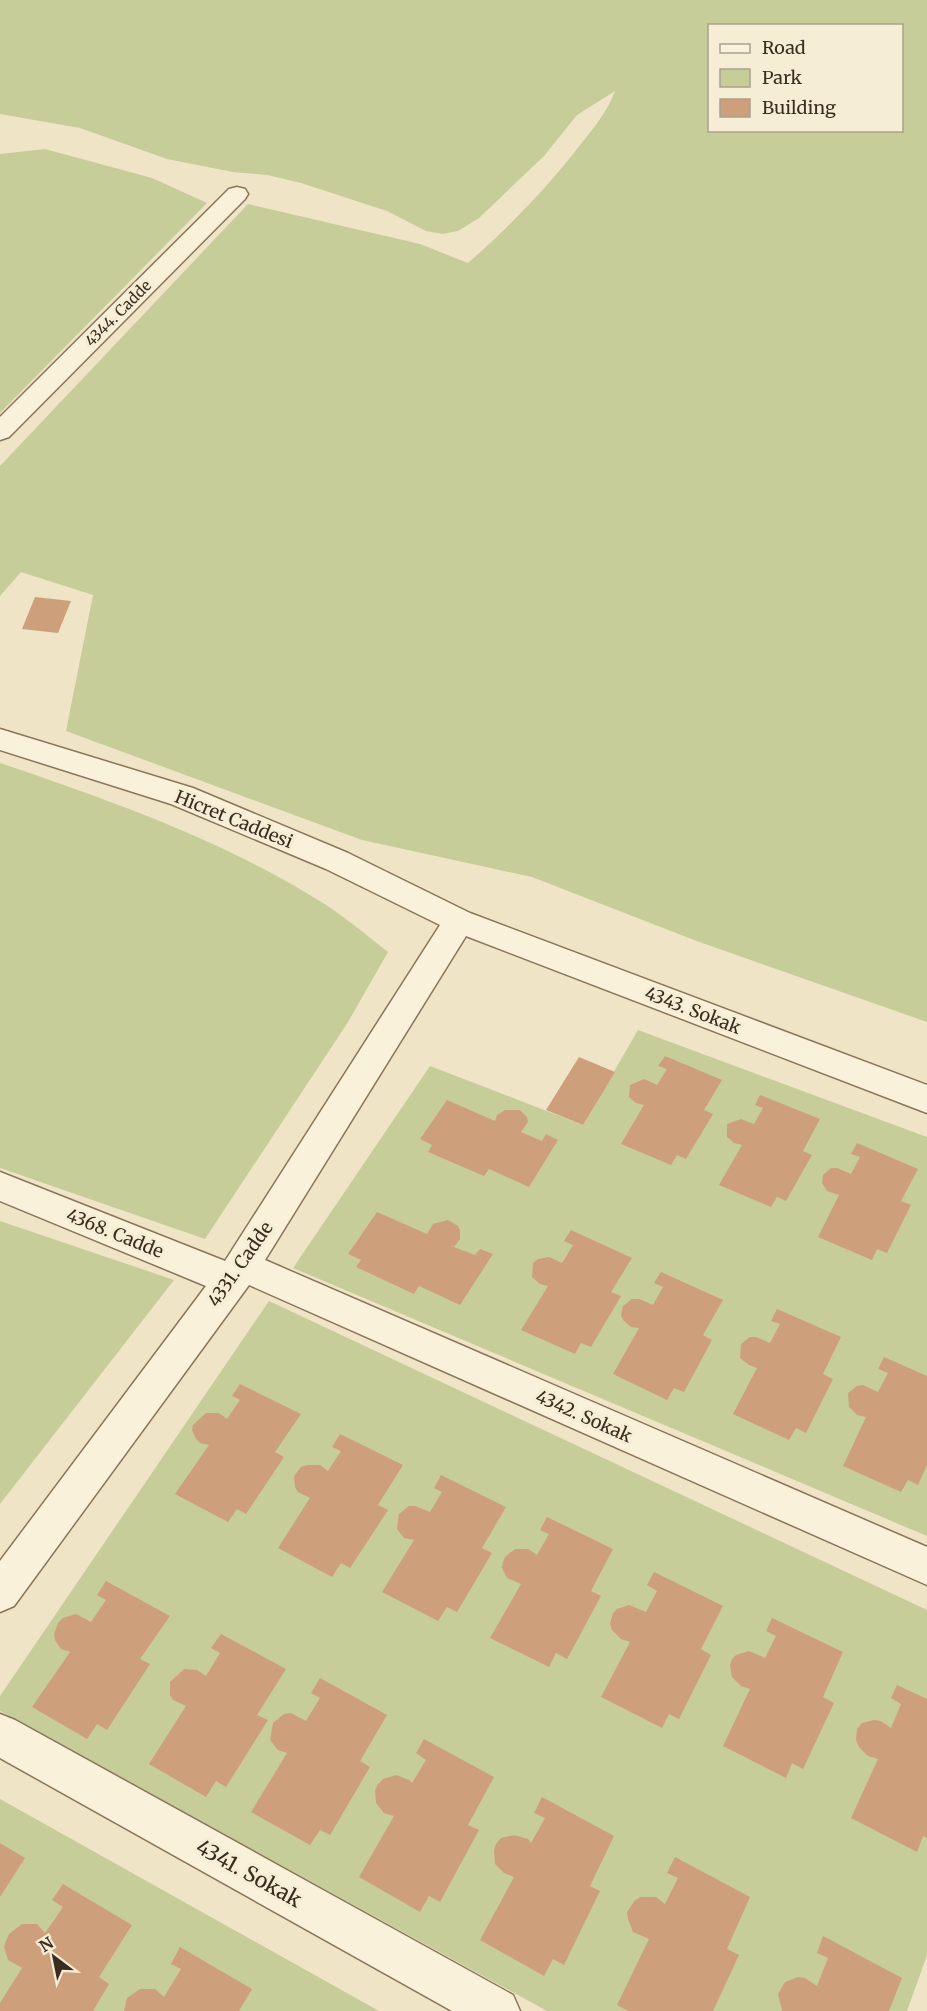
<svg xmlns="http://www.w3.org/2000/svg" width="927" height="2011" font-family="Merriweather,serif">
	<rect width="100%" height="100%" fill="#efe4c5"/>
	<path fill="#c6cd99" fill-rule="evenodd" d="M0,0h927v1022l-233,-82 -162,-63 -170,-37 -296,-109 27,-136 -72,-23 -21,24v-130l248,-262 172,40 48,19c41,-36 79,-75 112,-118 14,-17 27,-33 35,-54l-38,24 -33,41 -65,62 -21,13 -15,3 -17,-3 -39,-20 -86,-28 -34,-8 -34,-3 -66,-13 -87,-31 -80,-14zM710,26h192v104h-192z
		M45,149l107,29 55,25 -207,210v-259z
		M0,763c109,37 220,76 318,137 25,15 47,34 70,52l-40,70 -143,217 -205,-71z
		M638,1030l289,107v399l-634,-268 137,-202 153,59z
		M0,1221l174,59 -174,224z
		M269,1301l658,309v345l-20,56h-360l-547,-300v-15z
		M0,1799l379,212h-379z"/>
	<path fill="#ce9f7b" d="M35,597l36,4 -13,32 -36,-4z
		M665,1056l57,24 -18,30 9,4 -27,45 -9,-4 -6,10 -50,-21 23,-39 -8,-2 -7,-6 1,-12 14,-6 13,6 10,-16 -9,-3z
		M579,1057l36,15 -32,53 -37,-15z
		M760,1095l60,24 -17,32 9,4 -26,46 -9,-4 -6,10 -52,-22 23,-40 -8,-2 -7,-6v-13l14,-5 13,5 9,-16 -8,-3z
		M447,1100l48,21 2,-6 8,-5h15l7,7 1,5 -7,10 21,9 4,-7 12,6 -29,47 -40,-18 -5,7 -56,-24 4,-7 -12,-6z
		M857,1143l61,26 -17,32 10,4 -24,48 -10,-4 -5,11 -54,-23 21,-42 -12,-4 -5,-8 1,-8 8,-7h6l14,6 9,-17 -9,-3z
		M377,1212l50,22 6,-10 15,-4 10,6 2,4v9l-6,8 21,8 5,-6 13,5 -33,51 -41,-19 -5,8 -58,-27 5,-7 -13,-6z
		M571,1230l61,28 -21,34 10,4 -30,51 -10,-4 -6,11 -54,-24 27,-44 -8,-2 -8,-7 1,-14 5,-4 11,-2 13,6 11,-18 -9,-4z
		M661,1272l62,28 -20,35 9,5 -28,52 -10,-4 -7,12 -54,-26 26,-46 -8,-1 -8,-7 -2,-5 2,-9 9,-7h7l14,6 10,-18 -9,-4z
		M777,1309l64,28 -18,37 10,5 -27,54 -10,-5 -7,12 -56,-26 24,-46 -8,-3 -9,-7 1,-14 9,-7h6l14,6 10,-19 -9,-3z
		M884,1357l43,19v89l-9,20 -10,-5 -7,12 -58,-26 23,-49 -9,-2 -8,-8 -1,-14 9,-7 6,-1 15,7 10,-19 -10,-4z
		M240,1384l61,30 -26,38 9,5 -38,57 -9,-5 -9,13 -53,-28 34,-49 -9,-2 -4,-4 -4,-9 1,-5 13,-12h13l8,6 13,-19 -8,-4z
		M340,1434l63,31 -25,40 10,5 -38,58 -9,-5 -9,14 -54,-29 32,-50 -12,-6 -3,-5 -1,-11 7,-9 6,-2h13l8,6 13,-20 -9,-4z
		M441,1475l65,32 -24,41 10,5 -35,59 -10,-5 -9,14 -56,-29 32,-52 -10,-2 -7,-9 2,-15 10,-8h6l15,6 12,-20 -8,-4z
		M547,1517l66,32 -22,42 10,5 -34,63 -11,-6 -7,14 -59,-29 31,-54 -14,-6 -5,-10 1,-6 2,-5 10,-8h13l9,6 12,-21 -9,-4z
		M654,1572l69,34 -22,43 10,6 -32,64 -10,-5 -7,14 -61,-31 29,-55 -9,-3 -9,-9 -2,-6 3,-11 4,-4 12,-4 17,7 11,-21 -10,-6z
		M106,1581l64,35 -30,43 10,5 -43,66 -10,-6 -10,15 -55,-32 38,-55 -9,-3 -6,-9 -1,-6 4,-11 5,-5 13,-4 15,8 15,-22 -9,-5z
		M772,1618l71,34 -20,45 11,6 -31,66 -11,-6 -6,15 -63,-32 27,-57 -9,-3 -9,-9 -2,-12 2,-6 4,-4 13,-4 16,7 11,-22 -10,-5z
		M221,1634l65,35 -29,46 11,5 -42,67 -10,-6 -10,16 -57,-33 37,-58 -13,-6 -3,-5v-13l14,-13 13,1 9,6 14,-23 -9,-5z
		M320,1678l67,37 -27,46 10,6 -40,68 -10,-5 -10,15 -59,-33 36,-59 -9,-3 -8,-10 3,-17 11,-9 7,-1 15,8 14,-23 -9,-5z
		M897,1685l30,14v139l-4,-2 -6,16 -66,-34 27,-59 -10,-3 -9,-9 -3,-7 1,-11 5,-6 12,-3 7,1 10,7 10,-24 -10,-6z
		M424,1739l70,38 -26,48 11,5 -39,72 -11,-6 -9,16 -61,-35 35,-61 -10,-3 -8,-10 -1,-13 3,-6 5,-5 13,-4 13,5 3,3 14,-23 -10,-7z
		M542,1797l72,39 -24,50 10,5 -36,74 -11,-6 -9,17 -64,-36 34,-63 -10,-4 -9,-9 -1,-14 2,-6 5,-6 13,-3 14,4 3,4 14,-25 -11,-5z
		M0,1843l25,15 -25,39z
		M675,1857l75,40 -23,52 12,6 -26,56h-85l-11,-6 32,-66 -16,-7 -5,-13 -1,-7 8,-12 6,-3h15l9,7 13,-26 -11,-5z
		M63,1884l69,41 -33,52 10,7 -16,27h-93v-8l22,-35 -14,-8 -4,-13 2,-6 3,-7 13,-10h15l8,9 18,-26 -11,-7z
		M823,1936l79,42 -13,33h-107l-4,-17 7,-12 13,-5 7,1 12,8 11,-28 -11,-5z
		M180,1947l72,42 -13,22h-115l3,-13 13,-9h15l9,8 17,-28 -10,-5z"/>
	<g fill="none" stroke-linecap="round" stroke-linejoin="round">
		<defs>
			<path id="minor" d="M237,187l8,2 3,5 -3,5 -236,238 -9,3v-23l229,-228z
				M0,729l193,59 155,65 122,60 457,172v28l-461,-177 -201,324 662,287v38l-678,-300 -235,321 -14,6v-51l206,-275 -206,-85v-29l225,89 215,-336 -114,-56 -155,-65 -171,-54z
				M0,1714l15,6 498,275 7,16h-68l-452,-253z"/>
		</defs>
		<use href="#minor" stroke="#8a755b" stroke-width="3"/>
		<use href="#minor" fill="#f9f1d9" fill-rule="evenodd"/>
	</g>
	<g text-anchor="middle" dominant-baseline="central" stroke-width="6" stroke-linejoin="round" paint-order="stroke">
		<g font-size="15" fill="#3a2d1f" stroke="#f6edd5">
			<text transform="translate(118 313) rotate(-45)">4344. Cadde</text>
		</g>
		<g font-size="18" fill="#3a2d1f" stroke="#f6edd5">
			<text transform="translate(234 819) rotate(22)">Hicret Caddesi</text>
			<text transform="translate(693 1010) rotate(21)">4343. Sokak</text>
			<text transform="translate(115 1233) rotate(22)">4368. Cadde</text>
			<text transform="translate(240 1264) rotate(-55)">4331. Cadde</text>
			<text transform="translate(584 1416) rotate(24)">4342. Sokak</text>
		</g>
		<g font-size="21" fill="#3a2d1f" stroke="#f6edd5">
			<text transform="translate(249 1873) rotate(29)">4341. Sokak</text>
		</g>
	</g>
	<rect x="708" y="24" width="195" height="108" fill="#f6edd5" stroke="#aba08c" stroke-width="1.5"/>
	<rect x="720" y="44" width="30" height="9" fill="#f9f1d9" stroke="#aba08c" stroke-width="1.5"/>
	<text x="762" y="54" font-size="18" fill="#3a2d1f">Road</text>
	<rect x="720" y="69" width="30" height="18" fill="#c6cd99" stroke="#aba08c" stroke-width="1.5"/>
	<text x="762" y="84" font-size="18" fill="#3a2d1f">Park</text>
	<rect x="720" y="99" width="30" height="18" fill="#ce9f7b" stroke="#aba08c" stroke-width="1.5"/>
	<text x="762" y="114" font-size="18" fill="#3a2d1f">Building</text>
	<g transform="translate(54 1957) rotate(328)" stroke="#f6edd5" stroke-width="4.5" paint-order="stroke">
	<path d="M0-4.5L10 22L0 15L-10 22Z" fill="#3a2d1f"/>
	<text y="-9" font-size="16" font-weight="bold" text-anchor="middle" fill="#3a2d1f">N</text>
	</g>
</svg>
